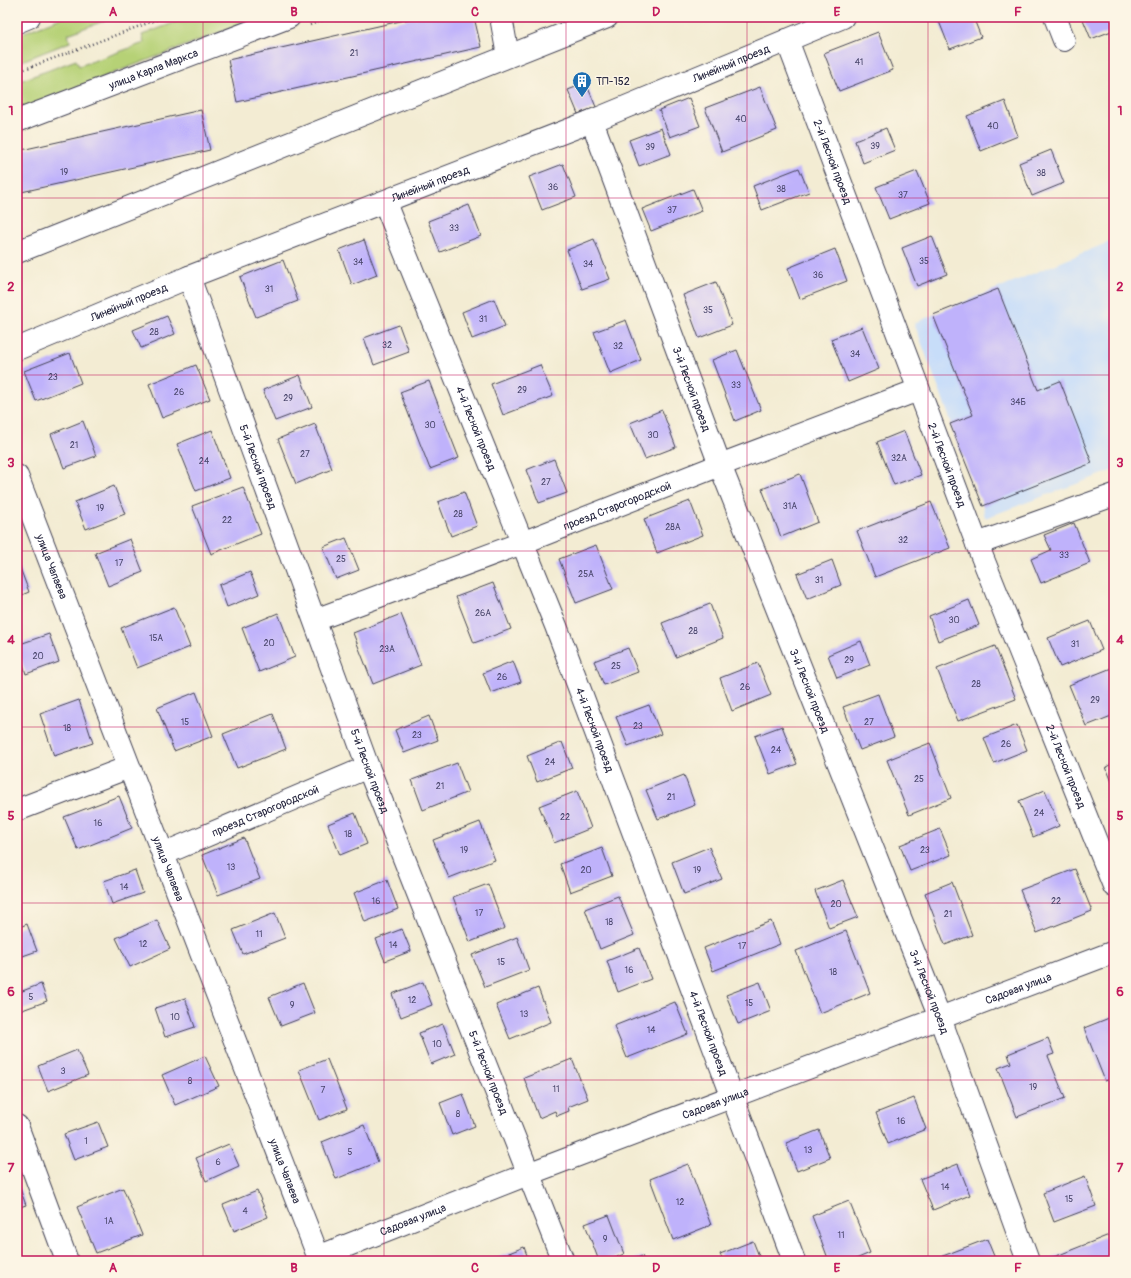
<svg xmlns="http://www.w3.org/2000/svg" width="1131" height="1278" font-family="Pangolin,sans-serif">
	<rect width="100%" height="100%" fill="#fcf5e5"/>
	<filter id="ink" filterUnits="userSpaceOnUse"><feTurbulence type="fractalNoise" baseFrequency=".025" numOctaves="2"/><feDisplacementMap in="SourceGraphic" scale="8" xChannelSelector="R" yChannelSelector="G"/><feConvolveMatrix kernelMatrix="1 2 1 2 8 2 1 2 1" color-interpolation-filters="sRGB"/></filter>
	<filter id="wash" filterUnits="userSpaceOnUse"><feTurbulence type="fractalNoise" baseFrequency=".012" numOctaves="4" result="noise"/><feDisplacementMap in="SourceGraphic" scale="16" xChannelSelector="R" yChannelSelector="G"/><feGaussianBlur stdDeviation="0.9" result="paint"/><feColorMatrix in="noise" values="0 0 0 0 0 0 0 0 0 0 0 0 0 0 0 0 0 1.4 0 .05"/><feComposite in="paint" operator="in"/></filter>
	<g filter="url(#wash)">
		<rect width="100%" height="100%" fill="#f3ecd3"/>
		<path fill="#c7ddf9" d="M1114,240v230l-129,48 -2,-12 -69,-183z"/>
		<path fill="#b6d176" stroke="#6c7a58" d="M63,17h52l-47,17 2,8 -53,21v-28z
			M189,17h71l-243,93v-28l59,-22 3,6 65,-23 -2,-8z"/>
		<g id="blocks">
			<path fill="#bfb2fb" d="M418,17h56l7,30 -244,55 -9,-42z
				M942,17h31l8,20 -31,12 -12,-30z
				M1082,17h32v13l-23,9z
				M878,32l15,38 -54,21 -15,-38z
				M586,83l10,24 -18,7 -10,-24z
				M760,87l17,43 -55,22 -17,-44z
				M689,98l11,28 -30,11 -11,-27z
				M1005,101l13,35 -37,15 -14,-35z
				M201,110l9,40 -193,43v-42z
				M661,128l10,26 -32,12 -10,-26z
				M886,128l9,22 -32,13 -8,-22z
				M1051,150l13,33 -32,13 -13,-33z
				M563,164l13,33 -34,13 -13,-33z
				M799,168l10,24 -47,18 -9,-24z
				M917,171l13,32 -41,16 -13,-32z
				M693,189l9,22 -51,20 -9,-22z
				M469,205l12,31 -41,16 -12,-31z
				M932,236l15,38 -30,12 -15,-38z
				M594,239l16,40 -28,10 -15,-39z
				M364,240l13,35 -25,10 -13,-35z
				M835,249l12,32 -47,18 -12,-31z
				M283,260l15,41 -42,16 -16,-40z
				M716,282l16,43 -33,13 -16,-43z
				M998,289l40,101 22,-9 32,82 -109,43 -33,-82 23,-9 -40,-100z
				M494,299l11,27 -33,13 -10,-27z
				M167,316l8,18 -34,14 -8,-18z
				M626,320l15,40 -31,13 -16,-41z
				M399,325l10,27 -35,13 -10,-27z
				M862,327l17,42 -31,13 -17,-43z
				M737,350l24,60 -26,11 -23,-61z
				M70,353l11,30 -45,18 -12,-30z
				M196,365l14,34 -48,19 -13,-34z
				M540,365l13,31 -50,19 -12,-31z
				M300,375l12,32 -37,14 -12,-31z
				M429,381l30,77 -29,11 -30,-77z
				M662,410l14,37 -31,12 -15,-36z
				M83,421l13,35 -32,12 -13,-34z
				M315,424l17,45 -36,15 -18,-45z
				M212,430l18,48 -34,13 -19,-47z
				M904,431l17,44 -27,10 -17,-43z
				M554,459l13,34 -28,10 -13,-33z
				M800,474l18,48 -37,15 -19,-48z
				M114,486l11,28 -39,15 -11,-27z
				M243,487l18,47 -50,20 -19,-48z
				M464,492l13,34 -26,10 -13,-34z
				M690,501l13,34 -46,18 -13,-34z
				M931,502l19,46 -75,29 -18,-46z
				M1074,523l16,40 -49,20 -10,-24 20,-9 -7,-15z
				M346,538l13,32 -23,9 -13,-32z
				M130,539l13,33 -35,14 -13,-33z
				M596,545l17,44 -37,14 -17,-44z
				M17,560l12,32 -12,5z
				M832,560l9,25 -34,14 -10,-25z
				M250,572l9,22 -32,13 -8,-22z
				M493,583l18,46 -37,14 -18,-46z
				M969,600l10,25 -41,16 -9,-25z
				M710,604l13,34 -47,19 -14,-34z
				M174,607l16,40 -53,21 -16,-40z
				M278,613l17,44 -36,15 -17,-44z
				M401,614l20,51 -48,19 -20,-51z
				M1090,621l12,29 -42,17 -12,-29z
				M49,634l10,28 -33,12 -9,-29z
				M861,641l9,24 -33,13 -9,-23z
				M995,646l21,53 -58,22 -21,-52z
				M628,648l10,24 -34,13 -10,-24z
				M513,661l8,21 -30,11 -8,-20z
				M758,663l13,32 -39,16 -12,-33z
				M1114,667v48l-28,11 -17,-41z
				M196,692l17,44 -39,15 -17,-43z
				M878,694l16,43 -34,13 -17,-43z
				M79,700l14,43 -39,13 -14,-42z
				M649,705l12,29 -33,12 -12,-29z
				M273,714l13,35 -49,19 -14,-34z
				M429,716l9,24 -34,13 -9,-23z
				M1017,725l10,25 -33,13 -10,-25z
				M782,726l15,38 -27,10 -15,-38z
				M562,742l10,26 -35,14 -10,-26z
				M930,743l21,55 -42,17 -22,-55z
				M457,763l11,29 -45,18 -11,-30z
				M1114,763v24l-8,-20z
				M684,775l11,30 -37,14 -12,-29z
				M1045,790l14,36 -26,11 -14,-36z
				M577,791l14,37 -37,15 -15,-37z
				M119,796l13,32 -54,22 -14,-33z
				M355,813l12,31 -27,11 -12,-31z
				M480,822l15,38 -46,18 -16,-38z
				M940,829l11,26 -41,16 -10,-26z
				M244,838l16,41 -42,16 -16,-40z
				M709,847l13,32 -38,15 -12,-32z
				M602,848l10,28 -42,16 -10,-28z
				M1075,869l17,42 -55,22 -17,-43z
				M135,870l8,23 -31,11 -8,-23z
				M387,880l11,29 -33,13 -11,-29z
				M843,880l15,37 -29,11 -14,-37z
				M952,882l20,53 -27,10 -20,-52z
				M488,884l17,44 -35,14 -17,-45z
				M618,896l16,39 -34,14 -15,-40z
				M275,913l10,25 -42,16 -10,-24z
				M157,920l13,29 -40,18 -14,-29z
				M771,921l9,23 -67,27 -9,-23z
				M27,924l10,27 -20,7v-30z
				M402,929l9,22 -26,10 -9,-22z
				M846,931l24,62 -50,20 -24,-62z
				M517,937l12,33 -44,17 -13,-32z
				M639,948l12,31 -33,13 -11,-31z
				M423,982l9,23 -31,12 -9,-23z
				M760,982l11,29 -33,13 -12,-29z
				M303,983l12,30 -34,13 -12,-29z
				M41,984l6,17 -30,11v-19z
				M538,988l13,34 -41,17 -14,-34z
				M185,998l10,29 -30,10 -10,-29z
				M675,1002l13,32 -61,24 -13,-32z
				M1114,1016v62l-9,3 -21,-53z
				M443,1024l12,30 -24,10 -12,-31z
				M1048,1038l6,16 -6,2 17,42 -48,19 -19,-49 13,-5 -3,-9z
				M77,1050l11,25 -40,16 -10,-25z
				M205,1056l14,30 -44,19 -13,-30z
				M327,1059l20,50 -28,11 -20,-50z
				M572,1059l16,40 -20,8 1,4 -12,5 -2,-5 -16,7 -15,-40z
				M463,1094l12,32 -23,9 -12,-32z
				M914,1098l12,31 -38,15 -12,-31z
				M98,1122l10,25 -34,13 -10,-26z
				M364,1125l14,37 -42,17 -14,-37z
				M819,1130l11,28 -33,13 -11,-28z
				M229,1144l10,22 -33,15 -10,-23z
				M688,1164l23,61 -38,15 -23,-61z
				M958,1164l12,31 -37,15 -13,-31z
				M1085,1176l11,30 -42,16 -11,-29z
				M17,1181l9,24 -9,3z
				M123,1188l19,47 -46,18 -19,-46z
				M257,1191l11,26 -34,14 -11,-26z
				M849,1201l21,52 -19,8h-22l-17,-45z
				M609,1215l15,39 -17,7h-8l-14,-37z
				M1114,1233v28h-70z
				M987,1239l9,22h-60l-1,-2z
				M753,1241l8,20h-38l-3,-7z
				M524,1247l5,14h-40z
				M642,1256l2,5h-14z"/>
		</g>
	</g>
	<g filter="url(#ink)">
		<use href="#blocks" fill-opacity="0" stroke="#414052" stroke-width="1"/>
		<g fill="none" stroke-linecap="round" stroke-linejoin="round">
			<defs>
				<g id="minor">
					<path d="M501,17l7,39"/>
					<path d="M1055,17l9,23"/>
					<path id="s1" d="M787,40l190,504 137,342"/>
					<path id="s2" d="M592,121l128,344 220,553 88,243"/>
					<path id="s3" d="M385,203l171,423 238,635"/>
					<path d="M17,252l590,-235"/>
					<path id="s4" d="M189,277l179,490 195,494"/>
					<path id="s5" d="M17,349l172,-72 403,-156 251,-104"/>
					<path id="s6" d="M17,476l303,785"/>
					<path d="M977,544l137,-49"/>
					<path id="s7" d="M315,620l207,-77 198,-78 198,-75"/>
					<path d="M17,810l112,-43"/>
					<path id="s8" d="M163,854l205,-87"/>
					<path d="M17,1126l50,135"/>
					<path id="s9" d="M318,1257l210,-83 586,-222"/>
				</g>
				<g id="major">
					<path d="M17,22l12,-5"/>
					<path id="s10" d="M17,121l272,-104"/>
				</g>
			</defs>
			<use href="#minor" stroke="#414052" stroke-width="24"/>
			<use href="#major" stroke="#414052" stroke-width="24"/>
			<path stroke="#414052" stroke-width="2.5" stroke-dasharray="1 3" stroke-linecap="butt" d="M310,25l21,-8
				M17,72l147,-55"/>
			<use href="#minor" stroke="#fff" stroke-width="22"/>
			<use href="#major" stroke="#fff" stroke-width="22"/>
		</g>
	</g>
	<path fill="none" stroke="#c2185b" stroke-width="1" stroke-opacity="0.55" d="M203,17v1244M384,17v1244M566,17v1244M747,17v1244M928,17v1244M17,198h1097M17,375h1097M17,551h1097M17,727h1097M17,903h1097M17,1080h1097"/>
	<defs>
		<symbol id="building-pin" viewBox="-11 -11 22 30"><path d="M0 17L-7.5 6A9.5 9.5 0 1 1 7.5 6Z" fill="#1f6fb2" stroke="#fcf5e5"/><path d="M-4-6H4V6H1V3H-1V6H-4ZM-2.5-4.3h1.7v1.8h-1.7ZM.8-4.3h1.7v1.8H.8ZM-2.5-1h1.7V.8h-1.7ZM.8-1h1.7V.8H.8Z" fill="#fff"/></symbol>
	</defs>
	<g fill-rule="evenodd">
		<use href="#building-pin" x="571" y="70" width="22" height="30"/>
	</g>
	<g text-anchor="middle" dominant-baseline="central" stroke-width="3" stroke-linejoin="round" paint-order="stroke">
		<g font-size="9" fill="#49466b">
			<text x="354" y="53">21</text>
			<text x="859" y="62">41</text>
			<text x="741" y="119">40</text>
			<text x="993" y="126">40</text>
			<text x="875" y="146">39</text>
			<text x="650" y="147">39</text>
			<text x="64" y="172">19</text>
			<text x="1041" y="173">38</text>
			<text x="553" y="187">36</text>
			<text x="781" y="189">38</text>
			<text x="903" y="195">37</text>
			<text x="672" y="210">37</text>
			<text x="454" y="228">33</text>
			<text x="924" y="261">35</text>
			<text x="358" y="262">34</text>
			<text x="588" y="264">34</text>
			<text x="818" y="275">36</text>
			<text x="269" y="289">31</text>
			<text x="708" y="310">35</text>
			<text x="483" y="319">31</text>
			<text x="154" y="332">28</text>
			<text x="387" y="345">32</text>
			<text x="618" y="346">32</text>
			<text x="855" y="354">34</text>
			<text x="53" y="377">23</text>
			<text x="736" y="385">33</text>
			<text x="522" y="390">29</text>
			<text x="179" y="392">26</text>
			<text x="288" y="398">29</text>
			<text x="1018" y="402">34Б</text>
			<text x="430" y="425">30</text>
			<text x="653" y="435">30</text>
			<text x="74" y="445">21</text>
			<text x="305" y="454">27</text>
			<text x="899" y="458">32А</text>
			<text x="204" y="461">24</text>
			<text x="546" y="482">27</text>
			<text x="790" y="506">31А</text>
			<text x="100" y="508">19</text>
			<text x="458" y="514">28</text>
			<text x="227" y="520">22</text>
			<text x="673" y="527">28А</text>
			<text x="903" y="540">32</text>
			<text x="1064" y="555">33</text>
			<text x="341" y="559">25</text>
			<text x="119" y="563">17</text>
			<text x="586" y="574">25А</text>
			<text x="819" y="580">31</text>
			<text x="483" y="613">26А</text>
			<text x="954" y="620">30</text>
			<text x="693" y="631">28</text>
			<text x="156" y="638">15А</text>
			<text x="269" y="643">20</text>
			<text x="1075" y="644">31</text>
			<text x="387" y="649">23А</text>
			<text x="38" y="656">20</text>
			<text x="849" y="660">29</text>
			<text x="616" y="666">25</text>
			<text x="502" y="677">26</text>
			<text x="976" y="684">28</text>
			<text x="745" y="687">26</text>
			<text x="1095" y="700">29</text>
			<text x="185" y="722">15</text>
			<text x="869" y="722">27</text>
			<text x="638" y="726">23</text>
			<text x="67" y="728">18</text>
			<text x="417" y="735">23</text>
			<text x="1006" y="744">26</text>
			<text x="776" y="750">24</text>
			<text x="550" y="762">24</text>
			<text x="919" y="779">25</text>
			<text x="440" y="786">21</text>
			<text x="671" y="797">21</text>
			<text x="1039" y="813">24</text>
			<text x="565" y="817">22</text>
			<text x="98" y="823">16</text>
			<text x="348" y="834">18</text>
			<text x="464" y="850">19</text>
			<text x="925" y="850">23</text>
			<text x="231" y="867">13</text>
			<text x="586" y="870">20</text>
			<text x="697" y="870">19</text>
			<text x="124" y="887">14</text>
			<text x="376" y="901">16</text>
			<text x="1056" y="901">22</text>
			<text x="836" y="904">20</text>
			<text x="479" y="913">17</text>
			<text x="948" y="914">21</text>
			<text x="609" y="922">18</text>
			<text x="259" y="934">11</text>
			<text x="143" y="944">12</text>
			<text x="393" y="945">14</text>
			<text x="742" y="946">17</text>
			<text x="501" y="962">15</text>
			<text x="629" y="970">16</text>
			<text x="833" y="972">18</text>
			<text x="31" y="997">5</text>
			<text x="412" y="1000">12</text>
			<text x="749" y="1003">15</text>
			<text x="292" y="1005">9</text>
			<text x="524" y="1014">13</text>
			<text x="175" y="1017">10</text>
			<text x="651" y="1030">14</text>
			<text x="437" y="1044">10</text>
			<text x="63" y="1071">3</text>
			<text x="190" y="1081">8</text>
			<text x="1033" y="1087">19</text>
			<text x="556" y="1089">11</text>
			<text x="323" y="1090">7</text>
			<text x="458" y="1114">8</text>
			<text x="901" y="1121">16</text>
			<text x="86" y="1141">1</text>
			<text x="808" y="1150">13</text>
			<text x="350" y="1152">5</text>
			<text x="218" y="1162">6</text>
			<text x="945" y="1187">14</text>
			<text x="1069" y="1199">15</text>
			<text x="680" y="1202">12</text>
			<text x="245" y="1211">4</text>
			<text x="109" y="1221">1А</text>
			<text x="841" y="1235">11</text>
			<text x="605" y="1239">9</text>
		</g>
		<g font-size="11" fill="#22223b" stroke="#fcf5e5">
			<text stroke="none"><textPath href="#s5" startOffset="769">Линейный проезд</textPath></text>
			<text stroke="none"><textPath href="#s10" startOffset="146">улица Карла Маркса</textPath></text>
			<text stroke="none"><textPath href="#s1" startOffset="130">2-й Лесной проезд</textPath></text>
			<text stroke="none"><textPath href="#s5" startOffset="445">Линейный проезд</textPath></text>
			<text stroke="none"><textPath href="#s5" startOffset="121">Линейный проезд</textPath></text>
			<text stroke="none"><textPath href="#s2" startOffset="286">3-й Лесной проезд</textPath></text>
			<text stroke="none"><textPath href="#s3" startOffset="243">4-й Лесной проезд</textPath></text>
			<text stroke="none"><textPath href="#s1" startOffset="454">2-й Лесной проезд</textPath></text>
			<text stroke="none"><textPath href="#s4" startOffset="202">5-й Лесной проезд</textPath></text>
			<text stroke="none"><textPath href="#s7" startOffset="323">проезд Старогородской</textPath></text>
			<text stroke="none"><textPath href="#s6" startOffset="97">улица Чапаева</textPath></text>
			<text stroke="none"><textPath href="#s2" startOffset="610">3-й Лесной проезд</textPath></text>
			<text stroke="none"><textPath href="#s3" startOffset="567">4-й Лесной проезд</textPath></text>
			<text stroke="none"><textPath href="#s1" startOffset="778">2-й Лесной проезд</textPath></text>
			<text stroke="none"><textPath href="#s4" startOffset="526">5-й Лесной проезд</textPath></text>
			<text stroke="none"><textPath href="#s8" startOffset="111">проезд Старогородской</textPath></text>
			<text stroke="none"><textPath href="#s6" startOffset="421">улица Чапаева</textPath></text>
			<text stroke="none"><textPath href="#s9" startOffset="750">Садовая улица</textPath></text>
			<text stroke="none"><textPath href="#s2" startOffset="934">3-й Лесной проезд</textPath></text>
			<text stroke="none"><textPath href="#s3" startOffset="891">4-й Лесной проезд</textPath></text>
			<text stroke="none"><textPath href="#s4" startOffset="850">5-й Лесной проезд</textPath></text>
			<text stroke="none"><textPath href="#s9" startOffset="426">Садовая улица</textPath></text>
			<text stroke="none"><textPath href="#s6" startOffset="745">улица Чапаева</textPath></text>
			<text stroke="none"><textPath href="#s9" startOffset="102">Садовая улица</textPath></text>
		</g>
		<g font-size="11" fill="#22223b" stroke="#fcf5e5" text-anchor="start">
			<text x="596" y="81">ТП-152</text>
		</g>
	</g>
	<rect width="1131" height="1278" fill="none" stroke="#fcf5e5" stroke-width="44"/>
	<rect x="22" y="22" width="1087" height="1234" fill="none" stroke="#c2185b" stroke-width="1.5"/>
	<g font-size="13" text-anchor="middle" font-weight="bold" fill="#c2185b">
		<text x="113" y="16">A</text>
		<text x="294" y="16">B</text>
		<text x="475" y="16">C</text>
		<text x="656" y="16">D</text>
		<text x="837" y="16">E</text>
		<text x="1018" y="16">F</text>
		<text x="11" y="115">1</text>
		<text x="1120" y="115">1</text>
		<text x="11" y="291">2</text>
		<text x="1120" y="291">2</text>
		<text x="11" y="467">3</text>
		<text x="1120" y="467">3</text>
		<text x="11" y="644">4</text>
		<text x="1120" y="644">4</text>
		<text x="11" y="820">5</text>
		<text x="1120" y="820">5</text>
		<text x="11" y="996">6</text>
		<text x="1120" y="996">6</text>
		<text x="11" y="1172">7</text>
		<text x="1120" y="1172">7</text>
		<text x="113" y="1272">A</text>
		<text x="294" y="1272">B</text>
		<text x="475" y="1272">C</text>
		<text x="656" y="1272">D</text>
		<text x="837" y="1272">E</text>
		<text x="1018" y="1272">F</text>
	</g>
</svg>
